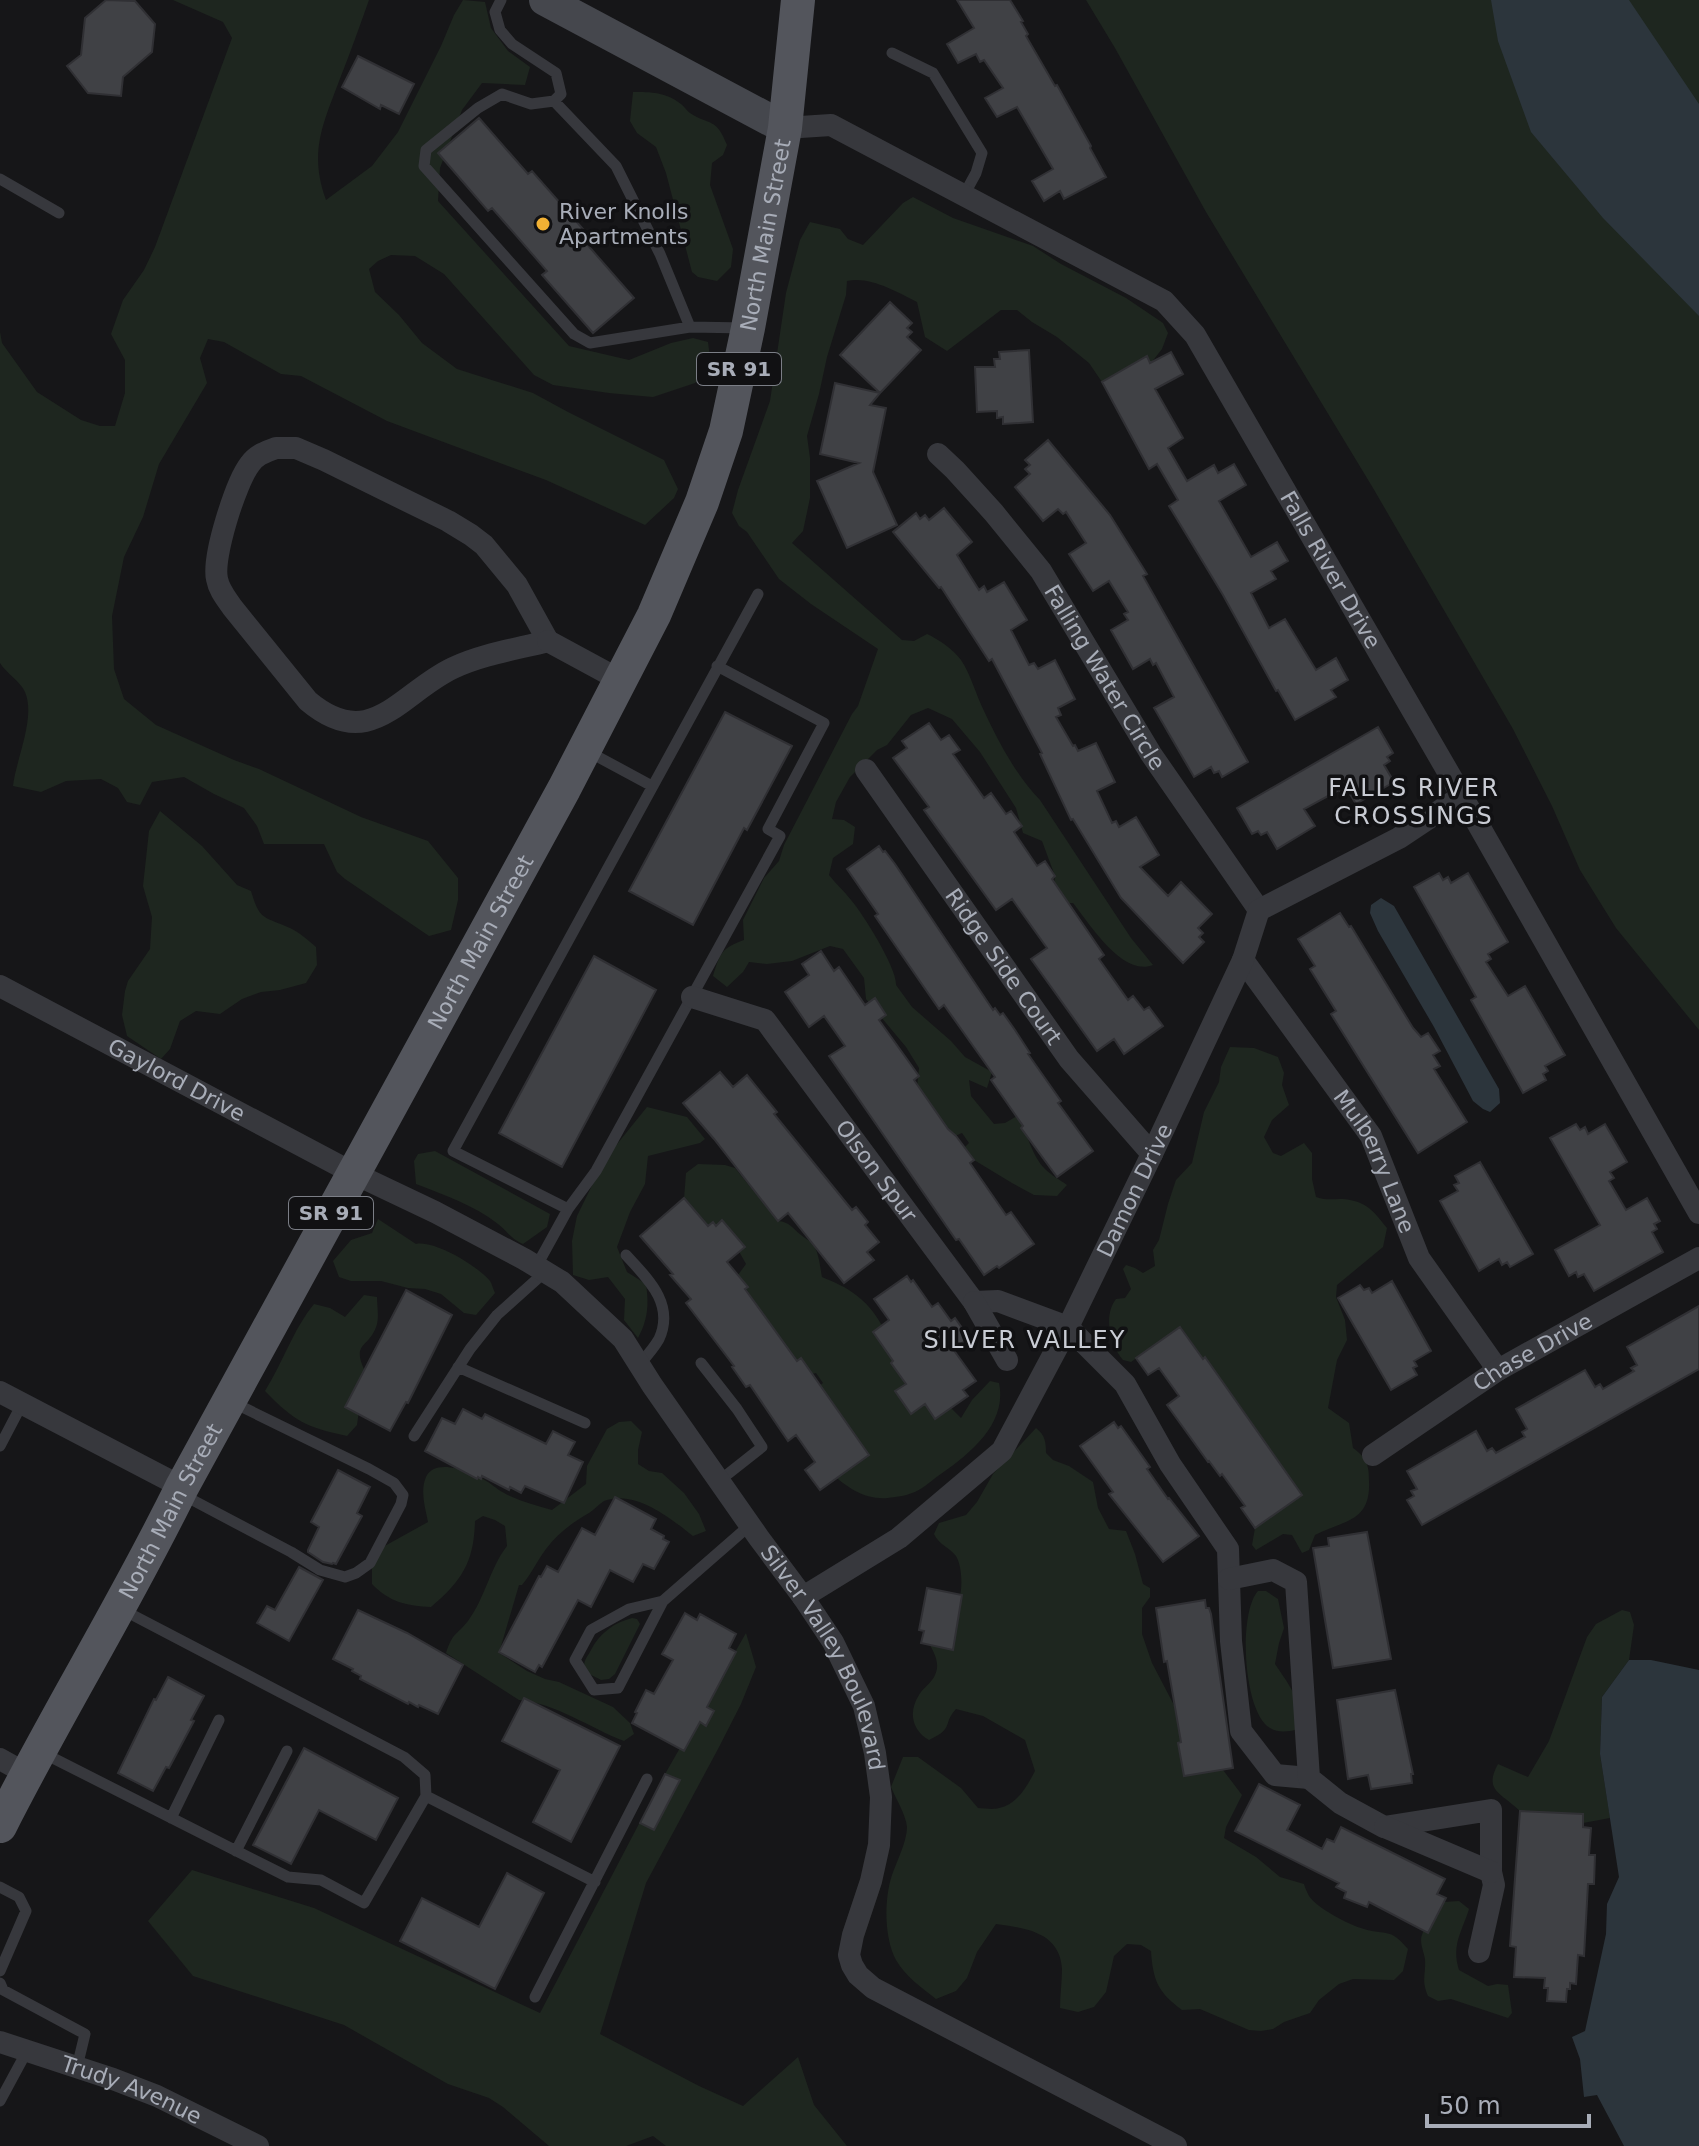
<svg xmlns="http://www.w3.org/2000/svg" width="1699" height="2146" font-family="'DejaVu Sans',sans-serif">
	<rect width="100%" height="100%" fill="#161618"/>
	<path fill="#1e261f" d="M173,0h196c-9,25 -18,51 -28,76 -17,46 -33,75 -15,124l46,-34 26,-34 43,-86 13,-31 9,-15 22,2 6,26 17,23 22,16 -5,18 -43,-2 -20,27 -22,58 -2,33 131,145 60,14 42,-17 22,-5 15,4 3,24 -16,17 -42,14 -44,-4 -56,-8 -19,-10 -90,-101 -29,-18 -24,-1 -13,6 -9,8 6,23 24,23 23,28 35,26 76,24 35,19 96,48 14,29 -4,9 -29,27 -99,-45 -159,-59 -86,-45 -20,-2 -57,-32 -16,-3 -8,19 7,25 -48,81 -16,53 -19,40 -12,59 2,53 10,30 32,26 78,35 25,9 102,48 67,24 30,37v22l-7,30 -22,6 -84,-57 -8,-7 -13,-28h-60l-7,-18 -13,-18 -30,-14 -30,-17 -32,5 -12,23 -13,-3 -9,-14 -17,-9 -35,2 -25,11 -28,-6c3,-27 23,-68 12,-94 -4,-10 -19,-19 -25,-29v-331l2,11 35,49 44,28 19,6h15l10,-33v-33l-14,-26 12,-34 21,-30 11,-23 77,-209 -9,-16z
		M1086,0h613v1030l-83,-102 -36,-58 -28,-64 -39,-77 -140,-241 -167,-276 -91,-164z
		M633,92c18,0 33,0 48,12 4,3 6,7 9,9 20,13 26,4 37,32l-4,10 -11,8 -2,22 23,64 -2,18 -14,14 -19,-4 -6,-5 -26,-99 -10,-26 -19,-14 -7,-12z
		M913,197l40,21 80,28 28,18 65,34 37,25 5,10 -6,16 -11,14 -5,-7 -44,26 -13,-19 -32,-26 -25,-15 -15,-12h-16l-54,41 -22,-14 -8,-35c-20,-10 -47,-26 -70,-21l-1,14 -19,62 -8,37 -12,42 3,22v40l-7,33 -11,12 110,97 12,1 13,-7c11,5 26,15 34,26 10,15 15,35 23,51 15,32 32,64 56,89l91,138 22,27c-31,12 -63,-41 -80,-62h-17l-3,-6 2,-21 -13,-35 -19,-8 -7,-25 -36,-56 -28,-33 -24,-11 -17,7 -24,30 -10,5 -27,27 -14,25 -4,17 12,1 11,7 -2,17 -20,14 -4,17c7,9 15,16 22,25 12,14 46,68 45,85l16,22 39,34 14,16 27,15 -5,16 -18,-8 2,16 23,28 11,-1 12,-7c11,17 14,39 28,53 6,6 15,11 22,16l-10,11 -23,-1 -22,-12 -38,-23 -9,-13 4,-4 -7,-10 -7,3c-10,-14 -27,-25 -39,-38l3,-30 -13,-21 -40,-48 -2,-21 -21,-29 -13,-3 -38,15 -25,3 -18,-2 -6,10 -16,15 -14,-11c7,-22 8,-28 31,-36l-1,-20 21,-42 15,-17 5,-16 68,-131 6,-8 20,-57 -67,-45 -32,-25 -32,-47 -8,-6 -7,-13 6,-23 32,-89 16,-108 14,-53 10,-18 30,7 8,10 15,6 40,-42z
		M160,811l42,35 35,39 14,6c9,30 12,25 39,37 9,4 18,12 26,19l1,18 -11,18 -26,7 -19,2 -19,7 -22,15 -24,-3 -16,10 -10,28 -9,10 -34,-23 -5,-21 3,-24 3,-10 22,-32 2,-32 -9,-31 6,-55z
		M1230,1047l24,1 24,9 6,16 -2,12 7,20 -17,15 -8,17 9,16 8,3 23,-13 8,10v26l4,18c15,5 21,0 34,3 18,3 26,14 37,28l-4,19 -46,38 -1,12 9,23 2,20 -10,20 -9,48 21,15 4,25c14,10 16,17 16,33 2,41 -25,39 -54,54l-6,15 -7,3 -10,-18 -9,-1 -27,16 -4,-5 3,-17 47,-33 -97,-138 -2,2 -22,-32 -50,35 -8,-2c-13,-15 -20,-44 -7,-61l9,-1 6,-9 -8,-20 3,-4 9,3 8,5 12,-7 -2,-16 6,-10 9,-36 8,-24 16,-17 12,-51 15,-30 2,-15z
		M647,1107l40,10 18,22 -5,4 -52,13 -3,28 -15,28 -13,35 10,25 19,12c3,20 2,36 -8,54l-14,-18 1,-21 -17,-22 -19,3 -16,-5 -1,-34 5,-25 28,-57z
		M435,1151l115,63 -3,13 -24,17c-14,-7 -14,-11 -25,-20 -24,-19 -54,-29 -82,-40l-2,-23 4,-7z
		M698,1164l27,1 10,3 43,53c12,1 14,7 23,14 3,3 8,5 11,8 7,8 8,24 10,34 12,5 24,10 34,18 29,21 40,62 51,95l28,17 17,2 9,9 11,-18 18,-19 9,2c9,42 -32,73 -61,93 -8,6 -17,14 -26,17 -7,3 -17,4 -24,5 -23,2 -40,-10 -56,-24l-13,-88 4,-3 -7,-10 -4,1 -11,-15 -4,2c-21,-28 -42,-56 -59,-86l8,-11 -24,-43 -6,5 -3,-4 -5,4 -24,-27 2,-26z
		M378,1219l38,25c18,-4 62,22 74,37 2,3 3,8 5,12l-19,22 -12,-2 -23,-19 -16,-5 -17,-1 -27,-7h-30l-12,-4 -6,-16 18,-21 21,-7z
		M364,1295l13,2c0,8 2,19 0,27 -7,26 -29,16 -9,53l-8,26 -3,22 -10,11c-41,-9 -52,-14 -82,-45 17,-27 29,-63 49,-87l16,4 15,9z
		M631,1421l11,11 -4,18v14l11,7 13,2 22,20 15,21 7,17 -13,5c-23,-18 -58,-47 -89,-35 -5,3 -10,9 -15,12 -16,9 -31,20 -43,36 -9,12 -14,24 -24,36h-3l-20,68 28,18 18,8 14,3 54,25 17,16 4,11 -10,7c-34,-13 -69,-38 -105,-41l-73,-47c7,-21 10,-17 22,-32 17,-23 22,-53 39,-75l-2,-20 -10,-6 -12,-4 -8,5c-1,41 -13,60 -44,86 -24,-1 -42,-5 -59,-23v-20l9,-16 47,-26c-3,-15 -8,-31 -2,-45 9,-21 49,-4 62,5 7,5 13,10 22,14 13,6 28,10 42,14l34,-26 1,-18 20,-37 12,-7z
		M1036,1428c9,7 10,14 10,25l7,7 16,6 24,16 5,26 11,21 17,2 9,23 8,30 7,4v9l-8,11v26l10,29 23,44 6,35 -2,1 5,33 39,-6 19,25 -16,32 -2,11 32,19 24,20 24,7c1,4 3,8 5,12 8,12 40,29 55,33 24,7 25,-2 44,20l-5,22 -9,9 -41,-1 -14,5 -20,16 -9,13 -26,9 -11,7 -12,2 -12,-1 -49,-21 -18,1c-24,-18 -29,-29 -31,-59l-10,-6 -14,-1 -13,12 -8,36 -12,15 -16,5 -18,-4c0,-13 2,-26 2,-39 -2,-37 -37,-41 -66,-45l-19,28 -10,26 -11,13 -20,8c-14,-11 -31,-23 -40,-39 -12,-22 -12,-61 -4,-85 5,-14 15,-34 15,-48 -1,-12 -11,-28 -16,-40l12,-30h15l43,31 17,20c6,0 15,2 21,0 18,-3 28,-22 36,-37l-10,-31 -42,-24 -27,-7c-14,15 -1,19 -27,31 -17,-10 -21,-28 -10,-45 6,-10 16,-13 18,-27 1,-9 -4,-17 -8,-25 9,-11 22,-24 28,-36 6,-14 6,-39 -1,-51 -7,-9 -17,-11 -22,-22l5,-11 27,-8 11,-13 16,-28z
		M1258,1591h8l12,8 6,29 -5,15 -4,21c17,25 25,34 25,65 -10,2 -20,5 -30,-1 -27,-16 -32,-115 -12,-137z
		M1622,1610l8,2 4,13 -5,35 -27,37 -2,57 10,64 -27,5v-9l-63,-3c-18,-18 -37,-20 -22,-47l30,13 21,-36 38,-104 9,-13z
		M632,1618l5,1 3,5 -25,50 -6,5 -8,1c-5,-3 -14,-6 -16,-11 -3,-7 3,-13 6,-19 8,-16 22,-27 41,-32z
		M746,1633l10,34 -15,37 -23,45 -72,134 -46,151 99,52 44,20 55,-49 16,48 33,41h-181l-13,-10 -27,10h-77l-46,-39 -14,-9 -41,-14 -104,-59 -151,-49 -45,-55 44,-51 122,38 226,105 125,-239z
		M1459,1901l10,8c-7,23 -18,36 -10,61l29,16 9,-2 11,1 4,28 -4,5 -57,-19 -13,2 -10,-5c-7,-16 -2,-21 -3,-37 -1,-6 -4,-13 -4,-19 1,-13 16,-27 23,-38z"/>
	<path fill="#2c353c" d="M1491,0h138l70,104v212l-96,-98 -72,-86 -33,-91z
		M1381,898l13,8 105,183 1,14 -10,9 -7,-3 -10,-8 -39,-74 -56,-96 -8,-18 1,-8z
		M1629,1660h22l48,10v476h-75l-27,-51 -13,2 -4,-38 -8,-22 13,-6 21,-97 1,-30 12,-27 -19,-123 2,-57z"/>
	<path fill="#404145" stroke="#303034" stroke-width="2" d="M106,0l29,1 20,23 -3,28 -29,25 -2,19 -33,-3 -21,-27 14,-11 4,-37z
		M957,0h53l13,21 -2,1 7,12 -2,2 29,50 2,-1 34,61 -1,2 16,29 -42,22 -4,-8 -16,10 -12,-20 21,-12 -36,-62 -20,10 -12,-19 18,-10 -19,-28 -4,2 -4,-8 -18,9 -11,-19 27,-16z
		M358,56l56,28 -15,30 -18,-9 -1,4 -38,-22z
		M479,118l49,56 4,-3 58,66 -5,5 49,56 -41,35 -51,-58 5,-4 -55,-63 -4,3 -50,-58z
		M890,302l22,21 -5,5 5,4 -5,5 14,13 -41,43 -40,-38z
		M1029,350l4,72 -30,2v-7l-6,1v-7l-20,1 -2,-45h20l-1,-8h6l-1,-7z
		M1171,352l12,22 -28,15 28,49 -15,10 19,33 27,-16 4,8 16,-9 12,21 -27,16 32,56 26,-15 11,19 -17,10 5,8 -25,14 18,35 16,-9 31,51 20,-12 12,22 -17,10 5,7 -41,23 -17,-30 -2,1 -53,-96 -54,-89 9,-6 -21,-36 -8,5 -47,-87 45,-26 3,7z
		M835,383l45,10 -10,12 16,3 -13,64 24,53 -50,23 -30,-67 42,-18 -39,-9z
		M1048,440l62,75 37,59 -4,2 105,186 -26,15 -3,-6 -5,2 -3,-6 -17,10 -40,-69 20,-11 -18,-34 -3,2 -3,-6 -17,10 -22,-39 17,-10 -4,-6 4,-2 -19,-31 -16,10 -24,-37 17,-11 -20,-31 -3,2 -5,-5 -15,12 -28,-34 15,-13 -5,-5 5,-4 -5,-5z
		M944,508l28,34 -15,13 22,35 5,-4 3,6 17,-10 23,38 -16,10 18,35 5,-2 4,6 17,-9 20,39 -17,9 3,7 -5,2 17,29 2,-1 3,6 18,-8 19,39 -18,9 15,32 4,-2 3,6 17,-10 23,38 -19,12 28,29 13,-14 31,32 -14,14 5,5 -4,4 5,5 -21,21 -62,-65 -48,-79 -2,1 -31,-66 2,-1 -50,-94 -3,2 -48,-74 -2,1 -46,-56 23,-19 4,6 5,-4 4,5z
		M725,712l67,34 -45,84 -3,-2 -51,97 -64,-34z
		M929,723l12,17 8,-5 11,15 -7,4 31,44 7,-5 15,21 5,-3 11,15 -8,6 23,34 8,-5 10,15 -3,3 52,76 -5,4 29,41 5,-4 11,14 5,-3 14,19 -39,28 -10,-15 -17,12 -66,-92 16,-11 -35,-49 -16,11 -72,-100 5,-3 -36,-49 14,-10 -5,-7z
		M1378,727l15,26 -6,4 3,4 -6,4 10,17 -38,22 -10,-16 -6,3 -1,-1 -35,19 11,17 -38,23 -10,-17 -6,3 -3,-4 -6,3 -15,-26z
		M879,846l4,6 2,-1 10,13 98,146 2,-2 5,7 3,-2 12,17 15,23 -2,1 33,47 -3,2 35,48 -36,26 -36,-49 2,-2 -32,-46 4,-3 -51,-72 -5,4 -64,-93 3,-2 -31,-45z
		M1439,873l4,7 5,-3 3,6 17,-10 40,69 -20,12 3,5 -5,3 22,34 17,-10 40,69 -20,11 3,5 -5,3 3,6 -23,13 -52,-93 5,-3 -62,-110z
		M1340,913l9,14 2,-1 62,102 8,9 7,-4 12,18 -7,4 7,11 -6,3 33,53 -49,31 -87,-139 5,-3 -26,-42 5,-3 -17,-27z
		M821,951l13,20 5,-4 26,38 10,-7 11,17 -7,5 40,56 -5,4 34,49 8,7 18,24 -4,3 36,52 5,-3 23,32 -35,24 -2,-2 -13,9 -25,-36 -3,1 -127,-184 16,-10 -21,-30 -15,11 -24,-35 24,-17 -7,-11z
		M594,956l62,34 -94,177 -63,-34z
		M720,1072l13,15 14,-12 30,37 -3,2 78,96 4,-3 12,15 -3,3 14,17 -12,10 7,8 -30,23 -56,-70 -10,8 -64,-82 -31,-36z
		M1576,1124l4,6 5,-3 3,7 17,-10 22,38 -17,10 4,6 -5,3 17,29 21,-12 13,23 -6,3 3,5 -5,3 11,20 -69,39 -10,-17 -6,3 -2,-5 -7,4 -14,-26 45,-25 -50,-87z
		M1480,1162l53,92 -23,13 -3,-5 -5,3 -3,-6 -20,12 -39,-70 18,-10 -4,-6 5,-2 -4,-7z
		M684,1198l24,28 5,-4 3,4 6,-6 23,27 -18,15 21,25 -3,2 52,72 4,-3 68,97 -49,35 -15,-20 10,-8 -19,-27 -8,6 -38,-56 -4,2 -14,-20 2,-1 -48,-63 5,-4 -21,-24 3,-1 -33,-38z
		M907,1276l4,6 2,-2 19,27 6,-4 13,18 4,-3 14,20 -16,11 23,32 -13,9 5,6 -33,23 -10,-15 -14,10 -16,-23 11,-7 -15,-21 2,-2 -20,-29 16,-12 -15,-21z
		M1392,1281l39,70 -17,10 3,5 -4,2 4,7 -26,15 -53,-92 22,-13 4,5 5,-2 3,5z
		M406,1290l46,25 -44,88 -2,-1 -16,29 -45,-24z
		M1699,1306v63l-277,156 -15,-25 7,-4 -3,-5 6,-2 -10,-18 69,-40 11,20 5,-3 4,5 29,-16 -3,-5 5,-3 -11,-20 69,-39 10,17 5,-3 3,5 31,-18 -3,-3 6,-3 -10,-18z
		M1180,1327l23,32 2,-2 97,138 -47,33 -14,-20 4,-2 -23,-32 -2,2 -11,-15 -1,1 -41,-57 12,-9 -20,-28 -11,7 -12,-17z
		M463,1409l19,10 3,-5 61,30 7,-13 22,11 -7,13 15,7 -19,41 -39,-17 -4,7 -11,-6 -1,3 -27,-14 -1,3 -3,-2 -1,2 -52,-28 17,-33 13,6z
		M1114,1422l4,6 3,-2 29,41 -3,2 21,30 1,-1 30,38 -36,26 -54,-68 4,-2 -33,-46z
		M338,1470l32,17 -13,26 5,3 -26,48 -3,-1 -1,1 -9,-2 -15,-10v-2l11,-23 -8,-5z
		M615,1497l41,22 -5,10 13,7 -1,3 6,3 -15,27 -11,-5 -10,18 -23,-12 -19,37 -13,-7 -36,67 -3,-2 -4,7 -36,-20 40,-76 2,1 6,-11 11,6 24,-44 13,7z
		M1367,1532l24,127 -58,9 -20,-120 16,-2 -1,-8z
		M299,1567l24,13 -34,61 -32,-18 10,-17 8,4z
		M927,1588l35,7 -9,55 -32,-7 3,-12 -5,-1z
		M1205,1600l1,8h3l2,6 22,154 -49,8 -6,-33 3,-1 -14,-81 -3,1 -8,-54z
		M358,1610l49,23 56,32 -25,49 -19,-9 -1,2 -9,-5 -1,2 -48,-25 1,-3 -9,-5 1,-2 -20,-10z
		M685,1613l12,7 3,-6 36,20 -7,14 7,4 -29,55 7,4 -8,15 -6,-4 -16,29 -52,-28 5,-10 -2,-1 11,-22 8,4 19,-34 -11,-6z
		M168,1677l36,19 -13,24 3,1 -25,47 -3,-1 -13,24 -35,-18 36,-74 2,1z
		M1395,1690l18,84h-2l1,9 -41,6 -3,-14 -20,4 -11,-79z
		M524,1698l96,48 -49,96 -38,-20 27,-52 -58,-29z
		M304,1748l94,50 -22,42 -57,-30 -28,54 -38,-19z
		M665,1774l15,6 -26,50 -14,-7z
		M1259,1784l41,21 -13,25 35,19 5,-10 7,3 7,-15 104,52 -8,15 9,4 -18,35 -59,-31 -2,5 -23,-9 2,-6 -10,-5 3,-4 -104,-52z
		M1520,1811l63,3v13l8,1 -2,27h6l-1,29h-6l-4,72 -6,-1 -2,29 -6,-1v6h-3l-1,13 -19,-1 1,-13h-4l1,-10 -31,-1 2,-30 -6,-1z
		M507,1873l37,20 -49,96 -95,-48 22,-43 57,29z"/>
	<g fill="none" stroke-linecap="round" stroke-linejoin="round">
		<path stroke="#37383d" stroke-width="11" d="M501,0l-6,12 5,18 12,14 44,29 5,21 -7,7 -23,3 -29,-10 -24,14 -52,42 -2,16 150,168 16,9 100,-16 56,1
			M892,53l41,20 49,80 -6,20 -12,22
			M554,101l62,65 44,88 30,73
			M0,179l59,34
			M589,752l63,34
			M568,1209l28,-38 184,-335 -12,-7 56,-106 -107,-57
			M626,1255c22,24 49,49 33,84 -5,9 -13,18 -20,26
			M536,1267l32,-58 -115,-58 305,-557
			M701,1363l36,46 25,38 -43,34
			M458,1367l127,56
			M414,1436l56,-87 27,-34 48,-43
			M0,1446l22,-42
			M183,1495l108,57 29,18 25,7 11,-4 14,-10 31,-59 2,-9 -9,-12 -25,-14 -137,-67
			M663,1601l-34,8 -38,21 -16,30 19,30 24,-2 45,-87 87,-76
			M123,1610l281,147 21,18 1,21 169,86
			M43,1753l245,124 33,3 43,23 62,-107
			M171,1818l48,-98
			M236,1851l51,-100
			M0,1887l19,10 7,14 -26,60
			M0,1983l3,7 82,44 -8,33
			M535,1997l112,-218
			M0,2101l27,-50"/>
		<g stroke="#37383d" stroke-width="22">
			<path id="s1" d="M785,128l46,-3 333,176 31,34 267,461 237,417"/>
			<path d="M276,448h20l28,12 124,61 23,14 13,10 33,40 31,56c-31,8 -65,13 -95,27 -53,25 -82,86 -145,33l-76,-94c-6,-9 -13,-17 -15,-28 -5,-22 19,-97 33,-115 7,-10 16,-12 26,-16z"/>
			<path id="s2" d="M938,454l17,16 39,43 47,58 110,183 108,156"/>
			<path d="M548,641l72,39"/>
			<path id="s3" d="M866,770l203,289 83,95"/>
			<path id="s4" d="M1243,960l128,176 48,122 79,112"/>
			<path id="s5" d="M0,986l353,187 82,39 89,47 38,23 61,57 29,46 107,153 44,59 30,45 31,64 11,47 6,44 -2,48 -8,36 -18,54 -4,20 3,10 6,10 15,13 303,158"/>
			<path id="s6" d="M692,997l73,23 209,282 24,-1 70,26 57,57 45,80 58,85 3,92 10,90 34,44 34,3"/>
			<path d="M974,1302l33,58"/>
			<path d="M0,1392l182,95"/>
			<path id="s7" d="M1373,1455l125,-85 201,-112"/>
			<path d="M1229,1579l44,-9 23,12 13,196 31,25 44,24 107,-17v62l3,13 -15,67"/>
			<path id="s8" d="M803,1597l96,-59 103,-87 66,-124 84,-173 91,-194 16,-50 140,-72 63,-42"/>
			<path d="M0,1759l27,15"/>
			<path d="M1385,1827l106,45"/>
			<path id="s9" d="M0,2042l113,37 44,17 101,50"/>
		</g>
		<path stroke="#45474d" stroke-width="32" d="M545,0l240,128"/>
		<path stroke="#53555c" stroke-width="34" id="s10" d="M0,1826c58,-115 126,-224 182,-339l382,-698 90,-174 48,-113 24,-71 22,-103 37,-200 13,-128"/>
	</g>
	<circle fill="#f2b134" stroke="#111113" stroke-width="3" cx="543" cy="224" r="8"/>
	<g text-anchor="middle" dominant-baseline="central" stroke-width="7" stroke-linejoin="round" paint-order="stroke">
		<g fill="#111113" stroke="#7b7e86" stroke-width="2">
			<rect x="697" y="353" width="84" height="32" rx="6"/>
			<rect x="289" y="1197" width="84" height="32" rx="6"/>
		</g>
		<g font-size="20" font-weight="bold" fill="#a8adb8">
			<text x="739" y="369">SR 91</text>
			<text x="331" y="1213">SR 91</text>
		</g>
		<g font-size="22" fill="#a8adb8" stroke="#111113" text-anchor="start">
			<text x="559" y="211">River Knolls<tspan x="559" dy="25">Apartments</tspan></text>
		</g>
		<g font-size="22" fill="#a8adb8" stroke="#111113">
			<text stroke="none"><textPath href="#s10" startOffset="1774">North Main Street</textPath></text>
			<text stroke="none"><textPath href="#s1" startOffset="740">Falls River Drive</textPath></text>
			<text stroke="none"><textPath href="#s2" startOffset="280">Falling Water Circle</textPath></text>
			<text stroke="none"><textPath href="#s10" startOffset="1006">North Main Street</textPath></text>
			<text stroke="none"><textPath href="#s3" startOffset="240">Ridge Side Court</textPath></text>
			<text stroke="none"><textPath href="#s5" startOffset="200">Gaylord Drive</textPath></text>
			<text stroke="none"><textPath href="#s4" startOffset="242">Mulberry Lane</textPath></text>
			<text stroke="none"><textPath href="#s6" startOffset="264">Olson Spur</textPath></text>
			<text stroke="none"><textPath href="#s8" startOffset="540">Damon Drive</textPath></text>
			<text stroke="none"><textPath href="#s7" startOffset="190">Chase Drive</textPath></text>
			<text stroke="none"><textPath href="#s10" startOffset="358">North Main Street</textPath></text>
			<text stroke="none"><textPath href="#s5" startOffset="1098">Silver Valley Boulevard</textPath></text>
			<text stroke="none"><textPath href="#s9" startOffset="140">Trudy Avenue</textPath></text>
		</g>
		<g font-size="24" letter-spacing="2" fill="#c9ccd4" stroke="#111113">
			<text x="1414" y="788">FALLS RIVER<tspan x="1414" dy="28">CROSSINGS</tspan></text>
			<text x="1025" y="1340">SILVER VALLEY</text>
		</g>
	</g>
	<path d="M1427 2114v12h162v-12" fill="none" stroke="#a8adb8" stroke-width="4"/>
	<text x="1439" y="2114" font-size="24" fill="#a8adb8" stroke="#111113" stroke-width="6" paint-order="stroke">50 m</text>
</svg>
